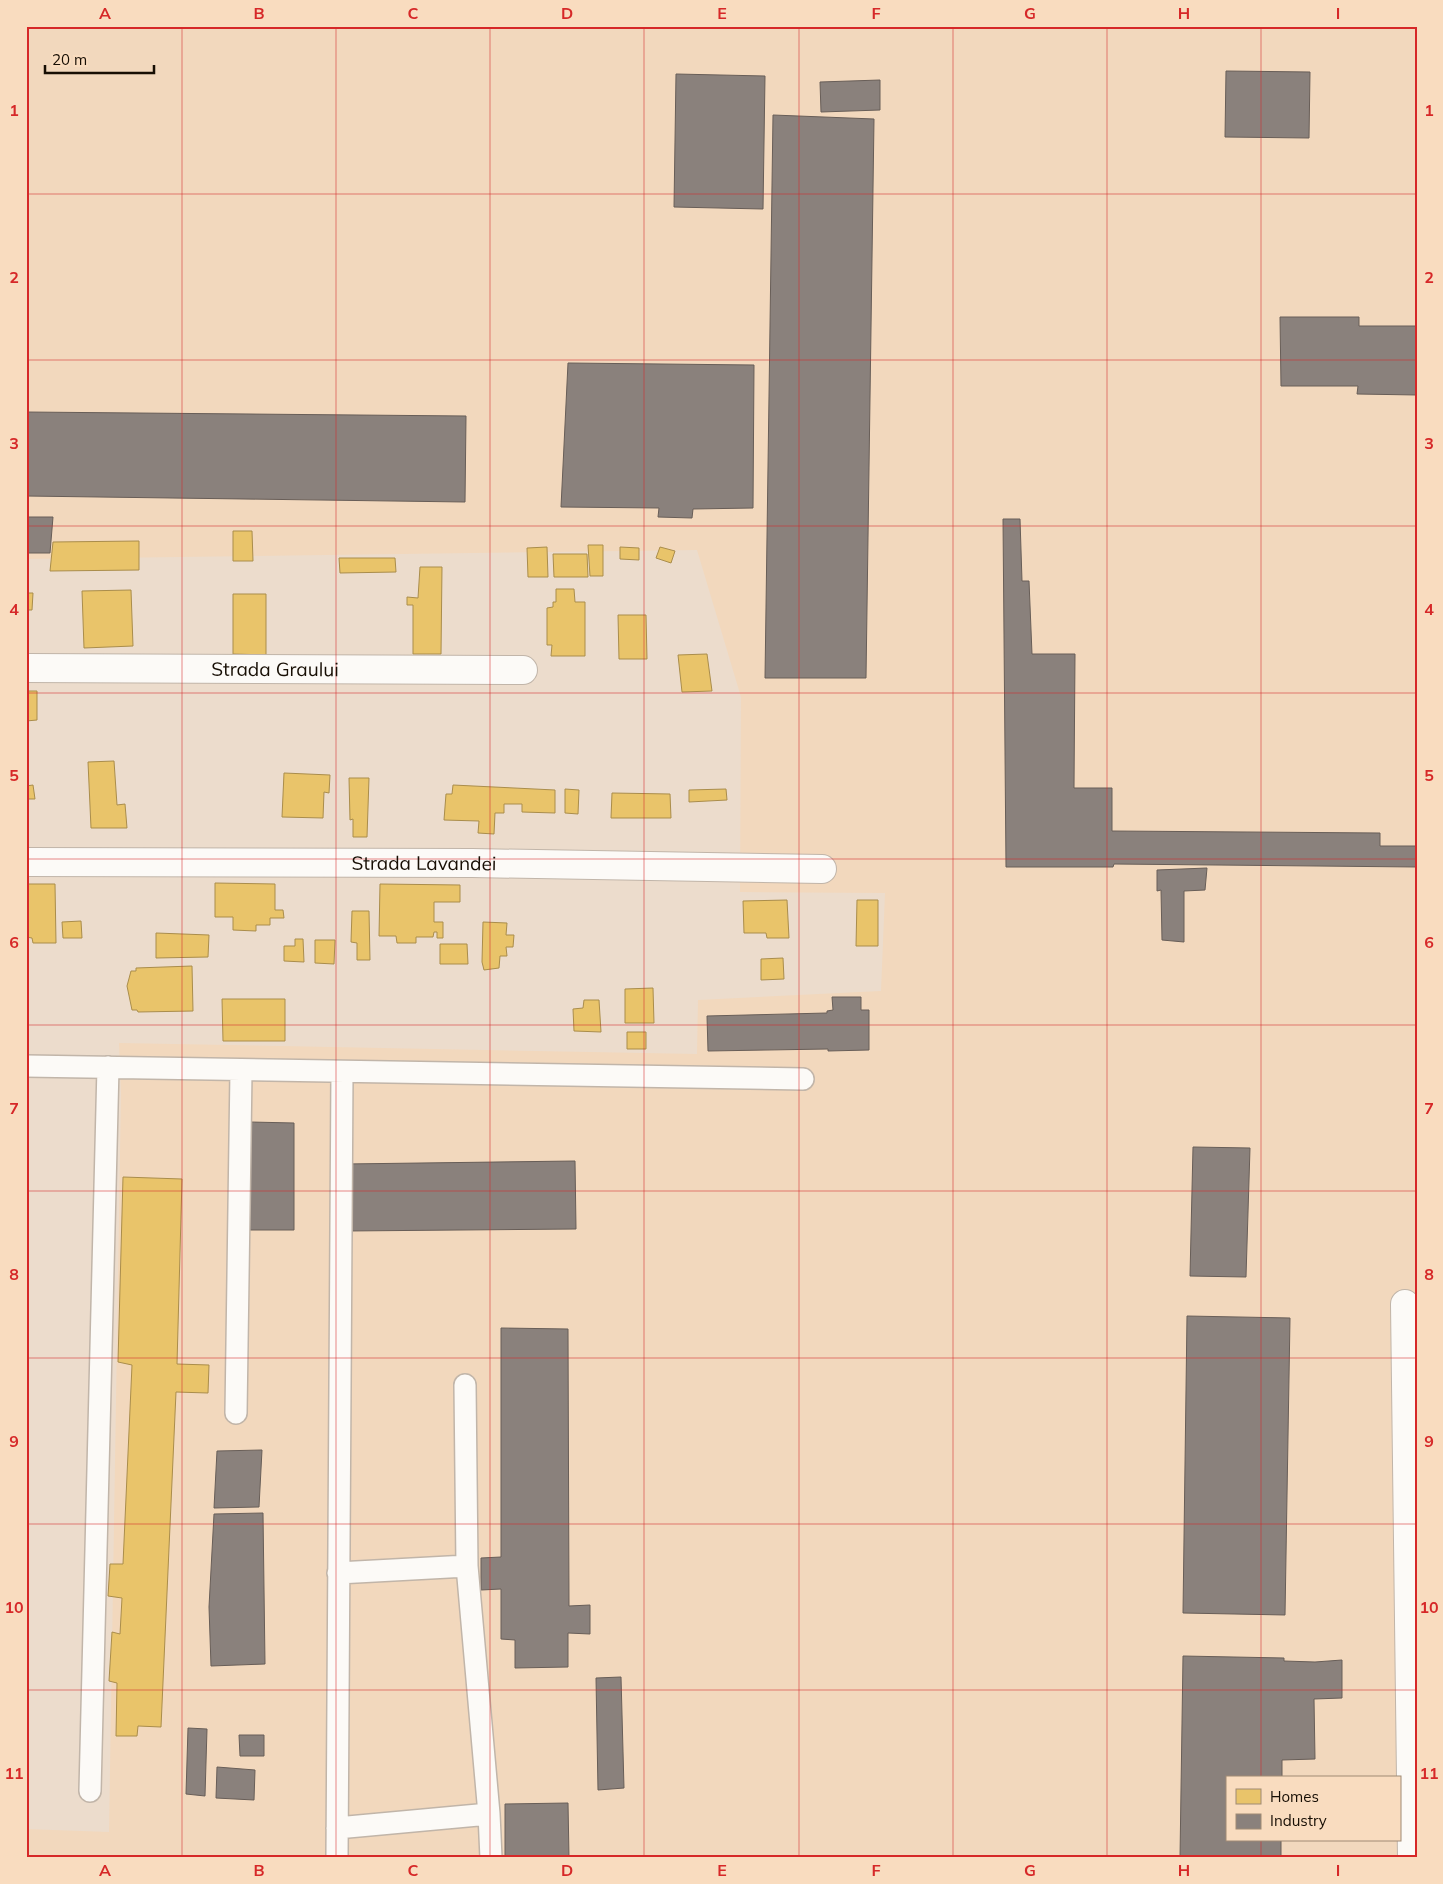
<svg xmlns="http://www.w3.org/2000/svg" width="1443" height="1884" font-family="Mulish,sans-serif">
	<rect width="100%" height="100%" fill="#ecdccc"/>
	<path fill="#f2d8bd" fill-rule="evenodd" d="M26,26h1391v1832h-1391v-29l83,3 12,-738 -2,-51 578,11 1,-54 183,-9 4,-98 -145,-1 1,-195 -44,-147 -671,9zM1227,1778h172v62h-172z"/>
	<path fill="#e9c46a" stroke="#aa8d4b" d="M233,531h19l1,30h-20z
		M139,541v29l-89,1 3,-29z
		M588,545h15v31h-13z
		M547,547l1,30h-20l-1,-29z
		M620,547l19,1v12l-19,-1z
		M660,547l15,4 -4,12 -15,-5z
		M553,554h34l1,23h-34z
		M339,558h56l1,14 -56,1z
		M420,567h22l-1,87h-28v-49h-6v-8l11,1z
		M556,589h18l1,13h10v54h-34l1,-11h-5v-37l6,-1v-5h3z
		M131,590l2,56 -49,2 -2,-57z
		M26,593h7l-1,17h-6z
		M233,594h33v61l-33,-1z
		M618,615h28l1,44h-28z
		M707,654l5,37 -30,1 -4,-37z
		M26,691h11v29l-11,1z
		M114,761l3,44 8,-1 2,24h-36l-3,-66z
		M284,773l46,2 -1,18 -5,-1 -1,26 -41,-1z
		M349,778h20l-2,59h-14v-18l-3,1z
		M33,785l2,14h-9v-13z
		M453,785l102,5v23l-33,-1v-8h-18v9h-9l-1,21 -16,-1 1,-12 -35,-1 2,-26h6z
		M565,789l14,1 -1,24 -13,-1z
		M726,789l1,11 -38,2v-12z
		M612,793l58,1 1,24h-60z
		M215,883l60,1v26h8l1,8h-14v7h-14v6l-23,-1v-13h-18z
		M26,884h29l1,59h-23l-1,-5 -6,-1z
		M380,884l80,1v17h-26v20h9v16h-6v-6h-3l-1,5h-17v6h-19l-1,-7h-17z
		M787,900l2,38h-22l-1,-5h-22l-1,-32z
		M857,900h21v46h-22z
		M352,911h17l1,49h-13v-17l-6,-1z
		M81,921l1,17h-19l-1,-16z
		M483,922l24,1 -1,12h8l-1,12h-7l1,9h-7l-1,12 -15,2 -2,-8z
		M156,933l53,2 -1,22 -52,1z
		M295,939h8l1,23 -20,-1v-15h11z
		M315,940h20l-1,24 -19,-1z
		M440,944h27l1,20h-28z
		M783,958l1,21 -23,1v-21z
		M192,966l1,45 -55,1 -1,-2h-5l-5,-24 4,-15h5v-3z
		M653,988l1,35h-29v-34z
		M222,999h63v42h-62z
		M584,1000h15l2,32 -27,-1 -1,-22 10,-1z
		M627,1032h19v17h-19z
		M123,1177l59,2 -5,185 32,1 -1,28 -32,-1 -15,335 -23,-1 -1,10h-21l1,-53 -8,-2 3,-49 8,2 2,-36 -14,-2 2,-32h13l9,-199 -14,-3z"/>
	<path fill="#8a817c" stroke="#685e58" d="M1226,71l84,1 -1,66 -84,-1z
		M676,74l89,2 -2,133 -89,-2z
		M880,80v30l-59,2 -1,-30z
		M773,115l101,4 -8,559h-101z
		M1280,317h79v9h58v69l-60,-1 1,-8h-77z
		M568,363l186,2 -1,143 -60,1 -1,9 -34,-1 1,-9 -98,-1z
		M26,412l440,4 -1,86 -439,-6z
		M26,517h27l-3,36h-24z
		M1003,519h17l2,62h7l3,73h43l-1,134h38v43l268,2v13h37v21l-303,-3 -1,3h-107z
		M1207,868l-2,22 -21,1v51l-22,-2 -1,-50 -4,1v-21z
		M832,997h29v13h8v40l-41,1v-2l-120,2 -1,-35 120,-3v-2l6,-1z
		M250,1122l44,1v107h-44z
		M1193,1147l57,1 -4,129 -56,-1z
		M575,1161l1,68 -230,2 -1,-67z
		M1187,1316l103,2 -5,297 -102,-2z
		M501,1328l67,1 1,277 21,-1v29l-22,-1v34l-53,1v-28l-14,-1v-50l-20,1v-32l20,-1z
		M262,1450l-3,57 -45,1 3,-57z
		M263,1513l2,151 -54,2 -2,-59 5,-93z
		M1183,1656l101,2v3l31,1 27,-2v38l-28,1 1,60 -33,1v18h-55v62h54v18h-101z
		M621,1677l3,111 -26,2 -2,-112z
		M188,1728l19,1 -2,67 -19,-2z
		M239,1735h25v21h-24z
		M217,1767l38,3 -1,30 -38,-2z
		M568,1803l1,55h-64v-54z"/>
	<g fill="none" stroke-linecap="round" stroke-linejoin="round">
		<defs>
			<path id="lane" d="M26,1066l777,13
				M465,1385l2,181 22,248 2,44
				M236,1413l5,-342
				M338,1573l129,-7
				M90,1791l18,-724
				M337,1828l152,-14
				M337,1858l5,-786"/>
			<g id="street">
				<path id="s1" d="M26,668l497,2"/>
				<path id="s2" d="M26,862l446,1 350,6"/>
				<path d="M1405,1304l7,554"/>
			</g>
		</defs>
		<use href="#lane" stroke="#c1b5a9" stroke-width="24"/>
		<use href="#street" stroke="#c1b5a9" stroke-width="30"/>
		<use href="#lane" stroke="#fcfaf7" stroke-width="21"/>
		<use href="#street" stroke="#fcfaf7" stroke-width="28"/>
	</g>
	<path fill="none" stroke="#d62828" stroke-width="1" stroke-opacity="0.55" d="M182,26v1832M336,26v1832M490,26v1832M644,26v1832M799,26v1832M953,26v1832M1107,26v1832M1261,26v1752M26,194h1391M26,360h1391M26,526h1391M26,693h1391M26,859h1391M26,1025h1391M26,1191h1391M26,1358h1391M26,1524h1391M26,1690h1391M1261,1840v18"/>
	<g text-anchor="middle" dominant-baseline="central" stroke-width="5" stroke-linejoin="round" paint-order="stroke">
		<g font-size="19" fill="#170e04" stroke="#f9dcbf">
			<text stroke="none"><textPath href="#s1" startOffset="249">Strada Graului</textPath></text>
			<text stroke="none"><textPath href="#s2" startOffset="398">Strada Lavandei</textPath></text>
		</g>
	</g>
	<rect width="1443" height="1884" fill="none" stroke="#f9dcbf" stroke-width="55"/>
	<rect x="1226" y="1776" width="175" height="65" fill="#f9dcbf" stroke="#9f8a74"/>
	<rect x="1236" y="1789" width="25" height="15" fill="#e9c46a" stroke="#9f8a74"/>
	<text x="1270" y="1802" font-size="15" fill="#170e04">Homes</text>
	<rect x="1236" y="1814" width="25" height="15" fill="#8a817c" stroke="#9f8a74"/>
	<text x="1270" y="1826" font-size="15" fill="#170e04">Industry</text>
	<path d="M45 65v8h109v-8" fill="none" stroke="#170e04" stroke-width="2.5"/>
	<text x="52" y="65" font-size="15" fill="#170e04" stroke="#f9dcbf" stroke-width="4" paint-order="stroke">20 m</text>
	<rect x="28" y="28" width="1388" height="1828" fill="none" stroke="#d62828" stroke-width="2"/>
	<g font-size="16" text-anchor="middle" font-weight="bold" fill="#d62828">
		<text x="105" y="19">A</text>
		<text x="259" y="19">B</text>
		<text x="413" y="19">C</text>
		<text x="567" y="19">D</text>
		<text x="722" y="19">E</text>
		<text x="876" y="19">F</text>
		<text x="1030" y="19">G</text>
		<text x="1184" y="19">H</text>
		<text x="1338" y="19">I</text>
		<text x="14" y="116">1</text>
		<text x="1429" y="116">1</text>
		<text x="14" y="283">2</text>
		<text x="1429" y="283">2</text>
		<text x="14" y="449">3</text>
		<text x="1429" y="449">3</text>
		<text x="14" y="615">4</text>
		<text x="1429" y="615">4</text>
		<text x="14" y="781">5</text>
		<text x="1429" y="781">5</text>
		<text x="14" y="948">6</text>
		<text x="1429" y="948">6</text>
		<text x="14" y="1114">7</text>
		<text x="1429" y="1114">7</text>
		<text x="14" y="1280">8</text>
		<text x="1429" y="1280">8</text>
		<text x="14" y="1447">9</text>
		<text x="1429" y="1447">9</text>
		<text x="14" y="1613">10</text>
		<text x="1429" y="1613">10</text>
		<text x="14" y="1779">11</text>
		<text x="1429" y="1779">11</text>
		<text x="105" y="1876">A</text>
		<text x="259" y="1876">B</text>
		<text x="413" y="1876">C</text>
		<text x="567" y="1876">D</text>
		<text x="722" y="1876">E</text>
		<text x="876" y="1876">F</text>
		<text x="1030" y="1876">G</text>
		<text x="1184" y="1876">H</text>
		<text x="1338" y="1876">I</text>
	</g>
</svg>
